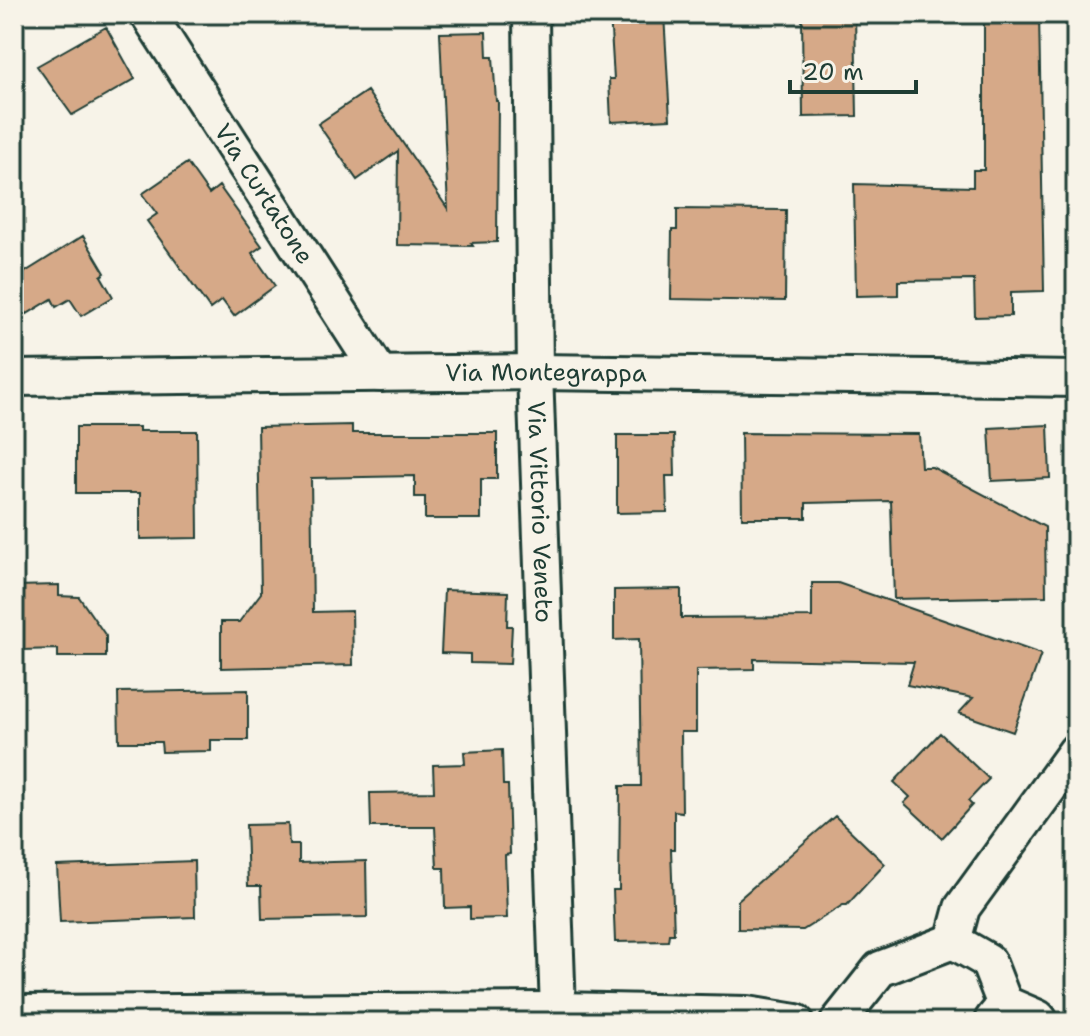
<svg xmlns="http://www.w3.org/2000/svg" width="1090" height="1036" font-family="'Shantell Sans',sans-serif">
	<rect width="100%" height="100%" fill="#f7f3e8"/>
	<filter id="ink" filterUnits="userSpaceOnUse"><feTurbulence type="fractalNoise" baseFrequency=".0125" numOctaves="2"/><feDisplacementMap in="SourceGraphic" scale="16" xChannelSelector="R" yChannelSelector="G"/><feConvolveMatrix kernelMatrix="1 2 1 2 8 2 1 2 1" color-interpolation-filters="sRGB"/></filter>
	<g filter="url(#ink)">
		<path fill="#d6a988" stroke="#1f3d34" stroke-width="2" d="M610,14h54l6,105 -59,3 -2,-43h5z
			M802,14h53l2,102 -54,1z
			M984,14h55l5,277 -33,1v24l-36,1 -1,-37 -76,1v14l-42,1 -2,-112 119,3v-17h11z
			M106,27l29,52 -63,36 -35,-49z
			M486,32l1,25h6l3,44h2l-1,141 -26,1 2,3 -76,-1 1,-94 -41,29 -39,-56 49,-33 81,118 -8,-176z
			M187,163l22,31 10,-8 43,60 -10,7 23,33 -41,30 -12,-16 -12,9 -63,-88 10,-7 -15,-20z
			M677,209l109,1 -1,91 -114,-2 1,-69h5z
			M83,236l22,37 -4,3 12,21 -32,19 -11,-17 -14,8 -4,-8 -25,15 -13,-22v-13z
			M352,425v8h145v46h-16v40h-56v-22h-10v-21l-104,2 2,134 39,-1 1,54 -132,3v-46h18l22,-29 -3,-166z
			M1048,425l2,53 -58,3 -3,-53z
			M76,427h63v4h58l1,107 -58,1v-46h-64z
			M741,433l178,1 2,33h11l113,60 1,69 -152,3 -3,-98 -85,2v15h-64z
			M617,435h57l1,41h-9l1,36 -50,1z
			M812,583h26l203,71 -28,78 -54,-19 14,-15 -66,-13 7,-23 -160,-3v10l-58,1v62h-15l1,80 -8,-1v38h-3l3,85h-5l-1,7 -53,1 -2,-52h6l1,-104h21l-2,-147 -25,1v-50l67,-1v29l131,-1z
			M59,585v11l20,1 27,39v21h-48v-8l-36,1 -1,-8h-7v-56z
			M444,590l64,2 -1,34h5l-2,38 -40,-1v-9l-29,-1z
			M248,690v50h-37v11l-49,1 -1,-10h-42l-1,-50z
			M940,733l49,46 -21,22 4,4 -30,33 -38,-35 6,-6 -16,-15z
			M502,750l1,35h5l2,69 -5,1 2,63 -37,1v-12l-25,1 -1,-40h-7l-2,-41h-64l-1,-34 64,-1 -1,-27 32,-1 -1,-12z
			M835,816l50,48 -38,41h-4l-40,25 -65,-1v-29z
			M288,824l1,21h10v18l67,-2 1,56 -105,2 -1,-33h-13l-2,-61z
			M194,861l1,56 -135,5 -3,-56z"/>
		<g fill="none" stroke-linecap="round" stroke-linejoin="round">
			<defs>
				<g id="street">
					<path id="s1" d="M148,14l232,360"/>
					<path id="s2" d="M531,14l4,358 23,638"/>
					<path id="s3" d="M14,378l521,-6 541,7"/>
					<path d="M953,941l9,-33 114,-157"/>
					<path d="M953,941l35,20 19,49"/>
					<path d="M14,1013l544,-3 189,4 49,8"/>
					<path d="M838,1022l42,-53 73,-28"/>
				</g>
				<path id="secondary" d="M997,1022l10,-12 28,12"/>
			</defs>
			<use href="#street" stroke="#1f3d34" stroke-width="40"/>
			<use href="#secondary" stroke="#1f3d34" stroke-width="50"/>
			<use href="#street" stroke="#f7f3e8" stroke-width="34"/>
			<use href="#secondary" stroke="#f7f3e8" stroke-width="44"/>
		</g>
	</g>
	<g text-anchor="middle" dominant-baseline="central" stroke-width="6" stroke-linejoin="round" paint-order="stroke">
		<g font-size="24" fill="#1f3d34" stroke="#f7f3e8">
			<text stroke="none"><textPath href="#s1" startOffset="214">Via Curtatone</textPath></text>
			<text stroke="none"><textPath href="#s3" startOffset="532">Via Montegrappa</textPath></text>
			<text stroke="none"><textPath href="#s2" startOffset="498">Via Vittorio Veneto</textPath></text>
		</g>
	</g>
	<rect width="1090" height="1036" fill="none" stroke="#f7f3e8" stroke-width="48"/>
	<rect x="24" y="24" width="1042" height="988" fill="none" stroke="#1f3d34" stroke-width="3" filter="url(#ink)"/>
	<path d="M790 80v12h126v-12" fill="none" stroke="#1f3d34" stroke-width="4"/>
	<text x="802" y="80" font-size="24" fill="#1f3d34" stroke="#f7f3e8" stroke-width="6" paint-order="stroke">20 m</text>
</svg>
